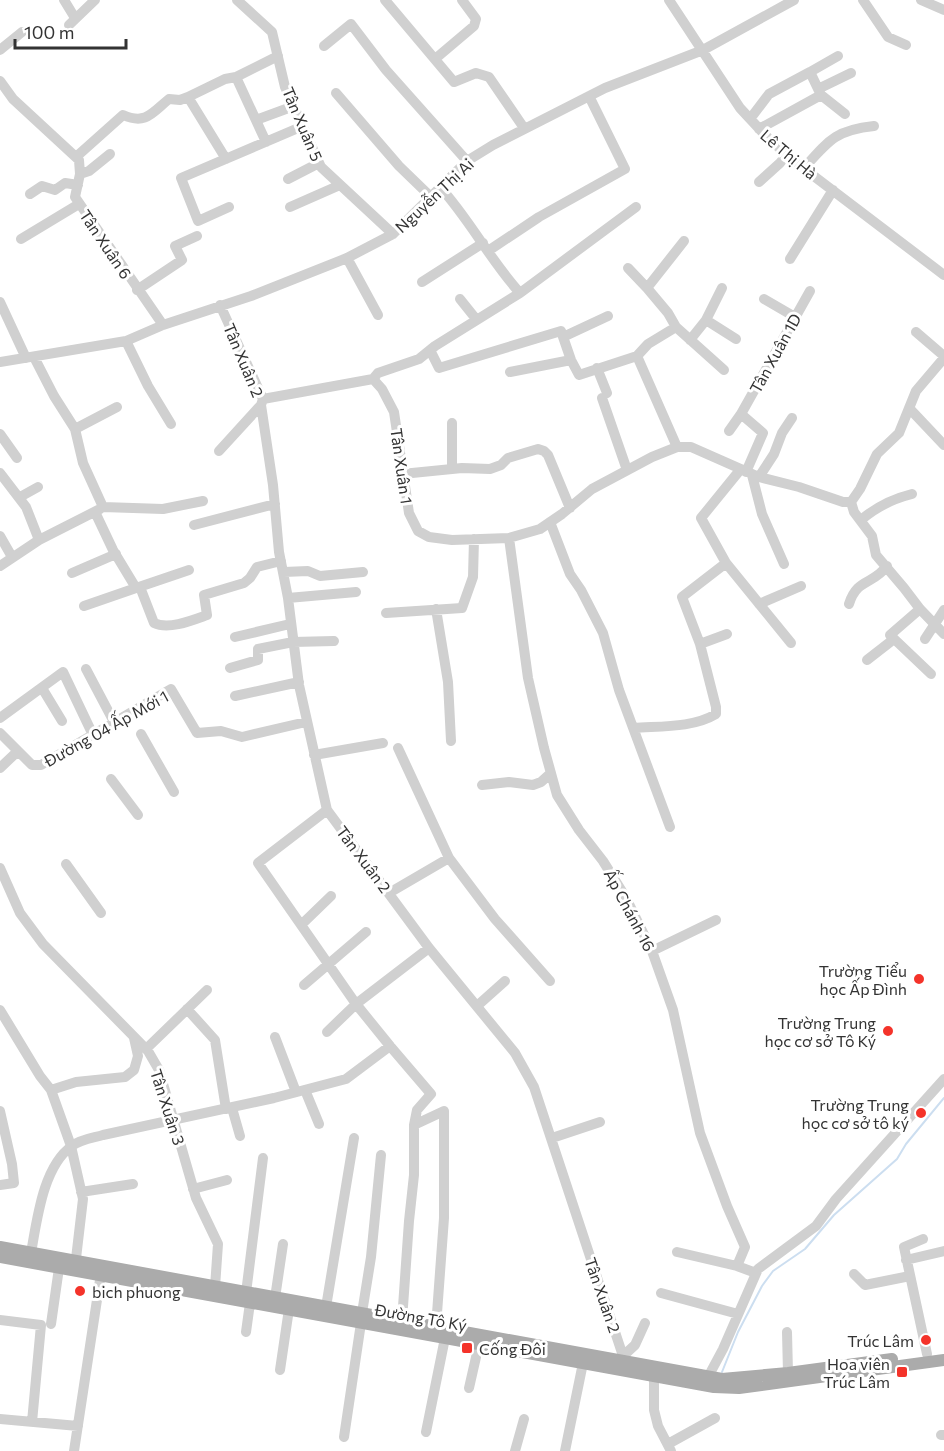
<svg xmlns="http://www.w3.org/2000/svg" width="944" height="1451" font-family="Commissioner,sans-serif">
	<rect width="100%" height="100%" fill="#fff"/>
	<g fill="none" stroke-linecap="round" stroke-linejoin="round">
		<path stroke="#ccdef0" stroke-width="2" d="M722,1372l16,-40 24,-46 11,-15 32,-22 29,-34 63,-56 9,-15 38,-46"/>
		<path stroke="#d0d0d0" stroke-width="10" d="M64,0l11,18
			M237,0l35,32 13,55 36,80 72,67
			M385,0l69,82 22,-9 13,4 35,51
			M669,0l71,108 26,28 28,25 150,114
			M863,0l25,37 18,8
			M921,0l23,10
			M69,25l26,-25
			M324,46l27,-22 35,46 81,91
			M0,50l22,-18
			M435,59l39,-33 2,-7 -14,-19
			M810,72l28,-16
			M236,77l42,-21
			M0,81l13,18 66,61 1,14 -5,23 88,128
			M818,89l33,-16
			M336,93l63,73 31,30
			M750,119l19,-25 41,-22 11,23
			M256,120l38,-14
			M759,129l62,-34 24,19
			M76,157l47,-42c23,10 29,-2 46,-16l11,1 8,-3
			M226,159l-38,-62 37,-18 11,-2 30,65
			M804,168c25,-28 32,-38 70,-42
			M80,174l9,-3 21,-17
			M288,179l31,-16
			M759,182l21,-19 7,-9
			M30,194l12,-8 13,4 10,-7 13,2
			M229,207l-31,14 -17,-43 122,-52
			M290,207l50,-22
			M21,239l58,-35
			M488,251l51,-34 86,-48 -36,-73
			M347,258l31,57
			M790,259l43,-69
			M628,268l19,20
			M422,282l61,-39
			M137,290l45,-30 -7,-14 22,-10
			M520,293l116,-86
			M460,299l16,20
			M764,299l31,18
			M0,302l26,56
			M220,305l43,94 -2,6 12,80 6,67 9,46 11,87 28,125 102,138 86,105 19,34 89,269 -2,13
			M706,320l30,19
			M676,327l48,43
			M916,332l28,24
			M563,337l45,-21
			M690,340l16,-20 16,-32
			M126,341l22,45 23,38
			M430,350l9,18 122,-37 10,29 8,15 58,-19
			M34,357l20,39 21,33 8,34 20,44 60,2 40,-8
			M0,362l126,-21 37,-16 88,-29 96,-38 46,-24 74,-73 26,-16 112,-57 98,-38 91,-50
			M597,368l10,25
			M510,372l61,-12
			M373,379l5,-6 41,-14 16,-13 85,-53c-30,-33 -50,-73 -80,-106
			M602,398l25,72
			M263,399l110,-20 9,10 12,23 15,101 9,18 11,6 23,3 57,-2 31,-9 22,-15 30,-25 60,-32 25,-10h14l68,30 40,10 44,15h8l9,-13 17,-35 22,-21 17,-42 28,-33
			M909,408l35,37
			M452,423v46
			M75,429l42,-22
			M729,431l12,-17
			M0,434l17,24
			M677,447l-40,-91 11,-12 28,-17 -8,-14 -21,-25 37,-47
			M219,451l42,-46
			M746,472l17,-39 -22,-19 69,-123
			M0,473l26,34 13,33
			M402,474l60,-6 28,1 11,-4 7,-7 30,-9 6,2 4,4 22,53
			M752,475l10,39 22,50
			M759,477l15,-23 8,-21 10,-15
			M20,497l18,-10
			M851,502l3,10 18,24 4,19 28,33 16,21 24,25
			M95,512l18,38 23,38 53,-18
			M861,520c15,-13 31,-21 51,-26
			M550,522l20,52 11,16 22,43 16,57 51,137
			M194,525l81,-21
			M0,536l12,21
			M509,538l19,140 16,70 13,47 22,35 24,31 23,37 26,53 21,59 27,123 27,73 18,41 -8,19 19,7
			M726,563l65,80
			M0,566l39,-26 61,-31
			M284,572l24,-1 12,5 43,-4
			M72,573l44,-19
			M140,587l14,36c15,7 39,-3 53,-8l-3,-20 40,-12 6,-5 7,-11 24,-6
			M288,598l68,-6
			M759,604l42,-18
			M849,604c8,-26 24,-19 38,-38
			M84,606l52,-18
			M436,609l12,73 3,59
			M920,609l-30,26 41,39
			M386,613l76,-5 11,-31 1,-38
			M727,634l-27,10 -18,-47 44,-34 -25,-45 39,-48
			M235,637l55,-13
			M925,639l19,-29
			M867,660l27,-21
			M230,668l28,-8v-11l35,-7 41,-1
			M86,669l28,53
			M42,688l20,33
			M235,696l64,-14
			M0,718l63,-46 30,63
			M634,728c26,-2 59,0 82,-14v-7l-16,-63
			M0,733l32,32h9l130,-76 26,44 24,-2 21,6 64,-15
			M141,734l33,58
			M314,755l69,-12
			M0,768l18,-17
			M111,779l27,36
			M482,785l27,-3 24,3 8,-3 10,-9
			M327,810l-69,53 98,141 34,42
			M449,858l46,61 55,62
			M66,864l35,49
			M0,868l20,45 23,31 105,107 11,19 37,128 22,46 -3,43
			M389,893l60,-35 -51,-110
			M301,925l30,-29
			M652,951l64,-31
			M304,985l62,-53
			M477,1006l28,-25
			M187,1009l28,31 11,69
			M0,1010l40,66 11,14
			M327,1032l29,-28 73,-56
			M275,1037l21,55
			M146,1049l61,-59
			M305,1090l14,34
			M232,1108l8,28
			M0,1111l12,53 2,19 -14,2
			M414,1125l30,-14v107l-8,109
			M552,1138l48,-16
			M193,1189l34,-9
			M81,1192l52,-8
			M923,1239l-19,8 23,107
			M677,1252l60,14
			M31,1253c6,-33 12,-87 41,-107 9,-7 21,-8 31,-11l171,-37 72,-19 44,-33 41,48 -14,16 -3,15v50l-5,46 -7,100
			M906,1260l38,-9
			M75,1267l8,-68 -12,-53 -20,-56 25,-8 49,-5 9,-7 4,-14 -4,-18
			M854,1274l11,11 45,-9
			M246,1293l17,-135
			M661,1293l77,21
			M275,1298l8,-54
			M326,1307l28,-169
			M362,1313l9,-56 10,-102
			M0,1320l41,5 -9,97
			M51,1324l8,-56
			M246,1332l4,-29
			M787,1332l1,41
			M623,1356l12,-11 10,-22
			M654,1368v42l4,16 13,25
			M280,1370l9,-61
			M708,1377l15,-28 35,-80 58,-43 20,-27 108,-120
			M469,1388l10,-44
			M0,1419l78,7
			M426,1432l19,-94
			M941,1435h3
			M344,1437l17,-114
			M668,1444l47,-26
			M74,1451l28,-184
			M515,1451l9,-32
			M565,1451l18,-88"/>
		<path stroke="#ababab" stroke-width="12" d="M0,1247l722,132 66,-6 104,-14
			M0,1257l714,130 25,1 205,-28"/>
	</g>
	<g fill="#f4332a" stroke="#fff" stroke-width="2">
		<circle cx="919" cy="979" r="6"/>
		<circle cx="888" cy="1031" r="6"/>
		<circle cx="921" cy="1113" r="6"/>
		<circle cx="80" cy="1291" r="6"/>
		<circle cx="926" cy="1340" r="6"/>
		<rect x="461" y="1342" width="12" height="12" rx="3"/>
		<rect x="896" y="1366" width="12" height="12" rx="3"/>
	</g>
	<g text-anchor="middle" dominant-baseline="central" stroke-width="6" stroke-linejoin="round" paint-order="stroke">
		<g font-size="16" fill="#333" stroke="#fff">
			<text transform="translate(303 124) rotate(67)">Tân Xuân 5</text>
			<text transform="translate(789 154) rotate(40)">Lê Thị Hà</text>
			<text transform="translate(434 195) rotate(-43)">Nguyễn Thị Ai</text>
			<text transform="translate(106 244) rotate(56)">Tân Xuân 6</text>
			<text transform="translate(775 353) rotate(-61)">Tân Xuân 1D</text>
			<text transform="translate(244 360) rotate(67)">Tân Xuân 2</text>
			<text transform="translate(402 466) rotate(82)">Tân Xuân 1</text>
			<text transform="translate(106 728) rotate(-29)">Đường 04 Ấp Mới 1</text>
			<text transform="translate(364 859) rotate(53)">Tân Xuân 2</text>
			<text transform="translate(630 910) rotate(62)">Ấp Chánh 16</text>
			<text transform="translate(168 1107) rotate(72)">Tân Xuân 3</text>
			<text transform="translate(603 1295) rotate(71)">Tân Xuân 2</text>
			<text transform="translate(421 1317) rotate(10)">Đường Tô Ký</text>
		</g>
		<g font-size="16" fill="#333" stroke="#fff" text-anchor="end">
			<text x="907" y="970">Trường Tiểu<tspan x="907" dy="18">học Ấp Đình</tspan></text>
			<text x="876" y="1022">Trường Trung<tspan x="876" dy="18">học cơ sở Tô Ký</tspan></text>
			<text x="909" y="1104">Trường Trung<tspan x="909" dy="18">học cơ sở tô ký</tspan></text>
			<text x="92" y="1291" text-anchor="start">bich phuong</text>
			<text x="914" y="1340">Trúc Lâm</text>
			<text x="479" y="1348" text-anchor="start">Cống Đôi</text>
			<text x="890" y="1363">Hoa viên<tspan x="890" dy="18">Trúc Lâm</tspan></text>
		</g>
	</g>
	<path d="M15 39v9h111v-9" fill="none" stroke="#333333" stroke-width="3"/>
	<text x="24" y="39" font-size="18" fill="#333333" stroke="#ffffff" stroke-width="4.5" paint-order="stroke">100 m</text>
</svg>
